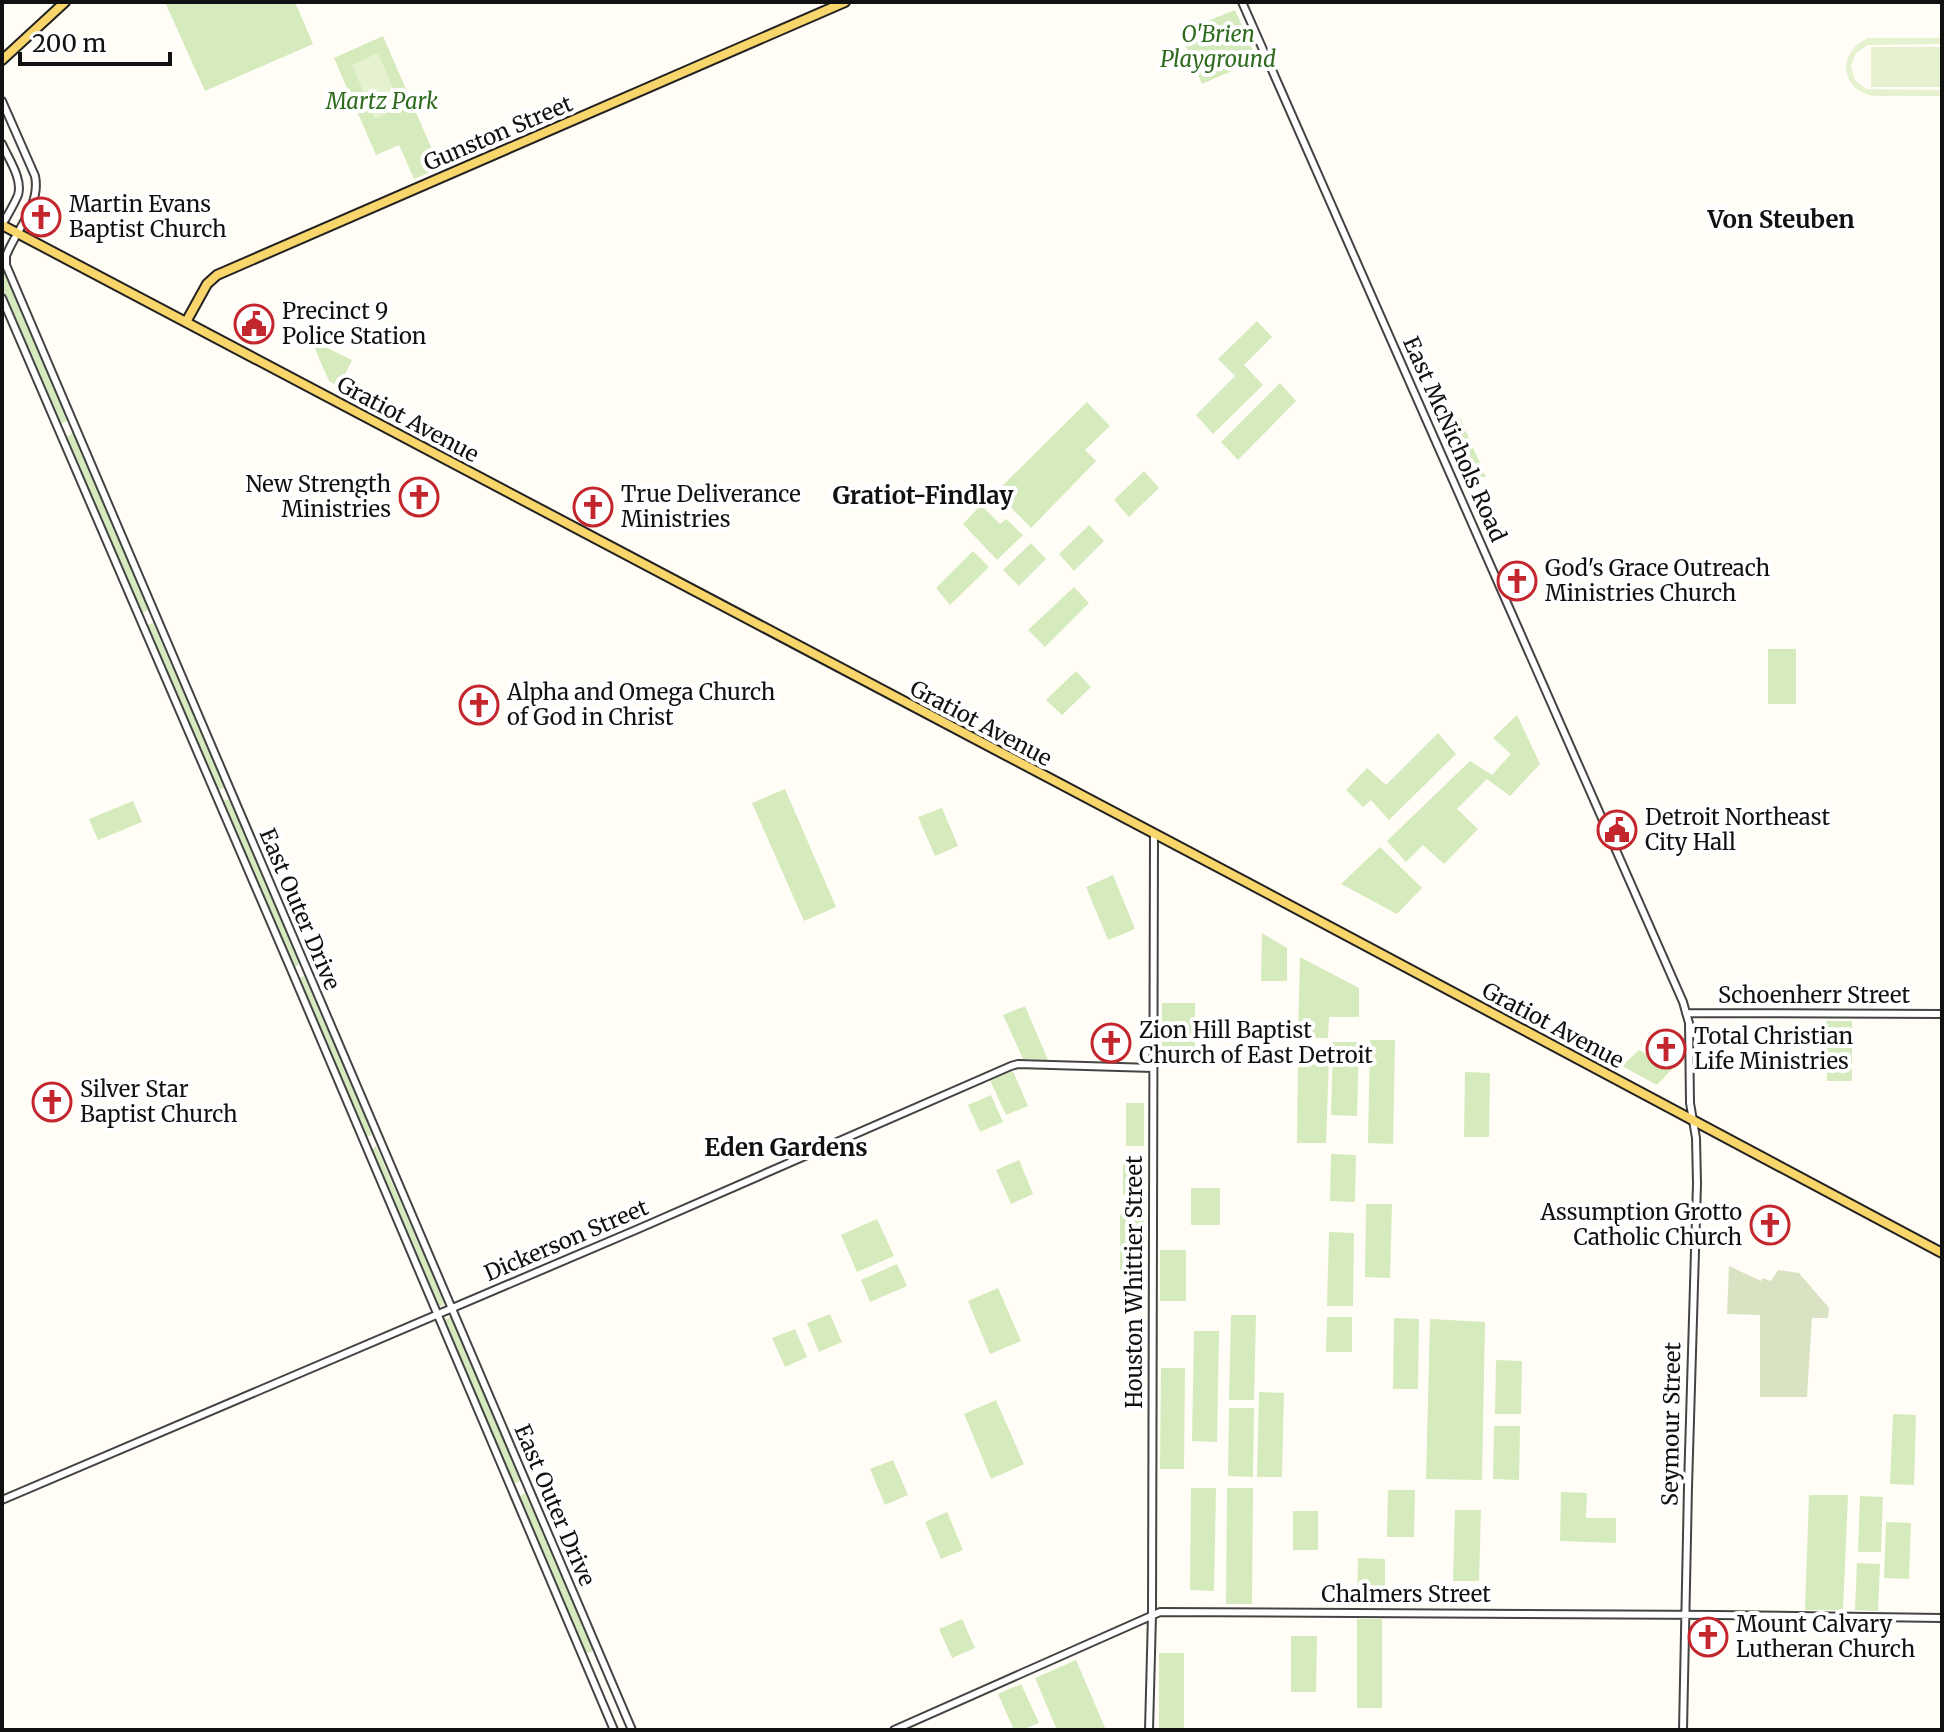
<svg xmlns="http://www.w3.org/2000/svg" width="1944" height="1732" font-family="Merriweather,serif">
	<rect width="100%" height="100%" fill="#fffdf5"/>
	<path fill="#d5ebbd" d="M165,2h130l18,42 -108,47z
		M1235,10l22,50 -55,24 -22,-52z
		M383,36l57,132 -26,11 -15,-34 -23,10 -42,-97z
		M2,265l64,151 1,5 -6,3 -59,-138z
		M1257,321l15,16 -28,28 19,20 -50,49 -17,-19 39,-39 -17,-17z
		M311,340l41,20 -13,27 -10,-6z
		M1280,383l16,18 -58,59 -17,-18z
		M1087,402l23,24 -25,24 11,11 -65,67 -35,-36z
		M1436,418h24l26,59 -23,-1z
		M72,433l2,1 73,171 1,5 -6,3 -2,-3 -73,-173z
		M1144,471l15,17 -30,29 -15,-17z
		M981,505l19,19 6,-5 17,16 -26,25 -34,-36z
		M1089,525l15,16 -30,30 -15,-17z
		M1031,543l15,16 -27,27 -16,-16z
		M973,551l16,16 -39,38 -14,-17z
		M1074,587l15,16 -44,44 -17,-17z
		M153,623l70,160 1,5 -6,2 -2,-2 -68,-160v-3z
		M1768,649h28v55h-28z
		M1076,671l15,16 -29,28 -16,-15z
		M1517,715l23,49 -30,32 -23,-17 -30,30 21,20 -34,35 -21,-19 -17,17 -19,-21 83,-80 22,14 19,-21 -18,-16z
		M1438,733l18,21 -67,66 -18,-20 -8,7 -17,-17 21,-22 19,17z
		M785,789l51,118 -32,14 -52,-118z
		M229,799l70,160 1,5 -6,3 -71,-163v-3z
		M133,801l9,21 -44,18 -9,-21z
		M942,808l16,38 -23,10 -17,-39z
		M1380,847l42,41 -25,26 -56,-30z
		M1113,875l22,54 -27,11 -22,-53z
		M1262,933l25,15v33h-26z
		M1300,957l59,31v29h-30l-1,21h-30z
		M304,976l67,153 1,6 -6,2 -2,-3 -65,-152 1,-4z
		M1162,1003h33v59h-33z
		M1025,1006l23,54 -25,-1 -20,-44z
		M1826,1021h26v60h-25z
		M1370,1040h25l-2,104 -25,-1z
		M1333,1042h26l-2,74 -26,-1z
		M1639,1050l34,18 -16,17 -35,-19z
		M1298,1060h31l-3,83h-29z
		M1013,1071l15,35 -22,9 -16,-35z
		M1465,1072l25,1 -1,64h-25z
		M991,1095l12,27 -23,10 -12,-27z
		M1126,1103h18v43h-18z
		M376,1146l67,153 1,6 -7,2 -66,-157z
		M1331,1154l25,1 -1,47 -25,-1z
		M1123,1158h21v37h-21z
		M1019,1160l14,34 -22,10 -15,-34z
		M1191,1188h29v37h-29z
		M1366,1204h26l-2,74 -25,-1z
		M1120,1214h24l-1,62h-23z
		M877,1219l17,37 -37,16 -16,-37z
		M1329,1232l25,1 -1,73h-26z
		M1160,1250h26v51h-26z
		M897,1264l10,22 -37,16 -9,-22z
		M998,1288l23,53 -31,13 -22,-53z
		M830,1314l12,28 -23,10 -12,-29z
		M1231,1315h25l-2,85h-25z
		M451,1317l69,161v3l-4,2 -3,-2 -68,-157 -1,-4z
		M1327,1317h25v35h-26z
		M1394,1318l25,1 -1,70h-25z
		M1431,1319l54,3 -3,158 -56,-1 4,-159z
		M795,1329l12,28 -22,10 -13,-29z
		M1194,1331h25l-2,111 -25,-1z
		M1496,1360l26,1 -1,53h-26z
		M1161,1368h24l-1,101h-24z
		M1259,1392l25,1 -2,84h-25z
		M996,1400l28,64 -33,15 -27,-65z
		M1229,1408h25l-1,69 -25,-1z
		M1893,1414l23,1 -2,70 -24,-1z
		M1494,1426h26l-1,54 -26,-1z
		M893,1460l15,35 -23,10 -15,-36z
		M1191,1488h25l-2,103 -24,-1z
		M1227,1488h26l-1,116h-26z
		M1388,1490h27l-1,47h-27z
		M1561,1492l26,1 -1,25h30v25l-56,-2z
		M525,1493l67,153v6l-6,1 -66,-155v-2z
		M1809,1495h39l-5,115h-38z
		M1860,1496l23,1 -2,55h-23z
		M1455,1510h26l-2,71h-26z
		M1318,1511v39h-25v-39z
		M947,1512l16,38 -22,9 -16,-37z
		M1886,1522l25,1 -2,56 -25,-1z
		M1358,1558l27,1v46h-28z
		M1857,1563l23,1 -2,47 -23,-1z
		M962,1619l13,29 -23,10 -13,-29z
		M1357,1619h25v89h-25z
		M1291,1636h26l-1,56h-25z
		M1159,1653h25v77h-25z
		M1076,1660l30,70h-49l-22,-52z
		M1021,1684l18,39 -17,7h-8l-16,-36z"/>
	<path fill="#d9e3c4" d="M1729,1266l32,15 2,-3 8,3 7,-11 21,3 30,35 -1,10h-16l-5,79h-47v-82l-33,-1z"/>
	<path fill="#e6f2cf" d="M1868,38h74v6l-74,1 -12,8 -5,13 4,14 11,9 76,1v6h-68c-35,-6 -37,-44 -6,-58z
		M1871,47h71v40h-71z
		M378,53l23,54 -26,12 -23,-54z"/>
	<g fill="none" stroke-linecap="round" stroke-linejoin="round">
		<defs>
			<path id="minor" d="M1242,2l441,1000 6,21 1,80 6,35 1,46 -9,303 -5,243
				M2,101l33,75c6,29 -19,54 -29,80v9l626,1465
				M2,144c6,14 21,35 16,51 -4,10 -11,21 -16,30
				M2,298l291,676 321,756
				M1686,1013l256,1
				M2,1500l636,-271 373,-163 7,-2 135,4
				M894,1730l266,-118 557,3 225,3
				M1149,1730l3,-115 2,-781"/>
			<path id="major" d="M2,60l63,-58
				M2,225l1246,658 694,370
				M186,322l21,-38 10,-9 628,-273"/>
		</defs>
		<use href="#minor" stroke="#444" stroke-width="10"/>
		<use href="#major" stroke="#222" stroke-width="12"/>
		<use href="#minor" stroke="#fff" stroke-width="6"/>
		<use href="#major" stroke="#f9d66b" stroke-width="8"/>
	</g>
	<defs>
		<symbol id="church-ring" viewBox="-11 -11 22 22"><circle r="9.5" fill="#fff" stroke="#c4262e" stroke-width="1.5"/><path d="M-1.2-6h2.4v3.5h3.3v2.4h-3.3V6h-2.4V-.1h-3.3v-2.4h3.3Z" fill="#c4262e"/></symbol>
		<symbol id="civic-ring" viewBox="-11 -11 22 22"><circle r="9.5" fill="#fff" stroke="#c4262e" stroke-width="1.5"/><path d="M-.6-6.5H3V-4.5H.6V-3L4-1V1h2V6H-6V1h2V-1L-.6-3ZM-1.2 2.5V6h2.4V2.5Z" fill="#c4262e"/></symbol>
	</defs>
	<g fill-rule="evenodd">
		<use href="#church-ring" x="19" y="195" width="44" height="44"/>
		<use href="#civic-ring" x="232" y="302" width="44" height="44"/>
		<use href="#church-ring" x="397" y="475" width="44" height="44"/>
		<use href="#church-ring" x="571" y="485" width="44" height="44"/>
		<use href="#church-ring" x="1495" y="559" width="44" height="44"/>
		<use href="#church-ring" x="457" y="683" width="44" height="44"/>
		<use href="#civic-ring" x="1595" y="808" width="44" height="44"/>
		<use href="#church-ring" x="1089" y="1021" width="44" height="44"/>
		<use href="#church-ring" x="1644" y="1027" width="44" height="44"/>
		<use href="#church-ring" x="30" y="1080" width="44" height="44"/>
		<use href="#church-ring" x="1748" y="1203" width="44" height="44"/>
		<use href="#church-ring" x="1686" y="1615" width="44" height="44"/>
	</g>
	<g text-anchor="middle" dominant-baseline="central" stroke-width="8" stroke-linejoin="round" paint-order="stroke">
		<g font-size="22" font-style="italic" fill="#2f6b1f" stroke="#fff">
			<text x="1218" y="34">O'Brien<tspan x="1218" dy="25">Playground</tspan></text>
			<text x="382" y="101">Martz Park</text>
		</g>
		<g font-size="22" fill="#111" stroke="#fff">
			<text transform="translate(498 133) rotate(-23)">Gunston Street</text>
			<text transform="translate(408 419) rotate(28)">Gratiot Avenue</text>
			<text transform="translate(1455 439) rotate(66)">East McNichols Road</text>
			<text transform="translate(981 723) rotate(28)">Gratiot Avenue</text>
			<text transform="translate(300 909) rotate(67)">East Outer Drive</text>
			<text x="1814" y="995">Schoenherr Street</text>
			<text transform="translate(1553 1025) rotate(28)">Gratiot Avenue</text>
			<text transform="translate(566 1240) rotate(-23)">Dickerson Street</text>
			<text transform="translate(1134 1282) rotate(-90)">Houston Whittier Street</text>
			<text transform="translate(1671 1424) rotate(-89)">Seymour Street</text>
			<text transform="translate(555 1505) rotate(67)">East Outer Drive</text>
			<text x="1406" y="1594">Chalmers Street</text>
		</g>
		<g font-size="22" fill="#111" stroke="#fff" text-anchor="start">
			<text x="69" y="204">Martin Evans<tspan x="69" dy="25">Baptist Church</tspan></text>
			<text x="282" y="311">Precinct 9<tspan x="282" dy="25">Police Station</tspan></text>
			<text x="391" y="484" text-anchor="end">New Strength<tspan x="391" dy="25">Ministries</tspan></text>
			<text x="621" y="494">True Deliverance<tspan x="621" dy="25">Ministries</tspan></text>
			<text x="1545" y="568">God's Grace Outreach<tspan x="1545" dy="25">Ministries Church</tspan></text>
			<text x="507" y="692">Alpha and Omega Church<tspan x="507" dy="25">of God in Christ</tspan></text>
			<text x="1645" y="817">Detroit Northeast<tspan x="1645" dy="25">City Hall</tspan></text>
			<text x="1139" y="1030">Zion Hill Baptist<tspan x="1139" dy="25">Church of East Detroit</tspan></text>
			<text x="1694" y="1036">Total Christian<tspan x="1694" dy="25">Life Ministries</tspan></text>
			<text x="80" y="1089">Silver Star<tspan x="80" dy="25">Baptist Church</tspan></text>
			<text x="1742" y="1212" text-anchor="end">Assumption Grotto<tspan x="1742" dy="25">Catholic Church</tspan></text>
			<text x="1736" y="1624">Mount Calvary<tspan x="1736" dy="25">Lutheran Church</tspan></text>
		</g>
		<g font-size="24" font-weight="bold" fill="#111" stroke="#fff">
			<text x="1781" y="219">Von Steuben</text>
			<text x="923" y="495">Gratiot-Findlay</text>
			<text x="786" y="1147">Eden Gardens</text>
		</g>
	</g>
	<rect width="1944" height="1732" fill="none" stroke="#111111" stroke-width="8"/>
	<path d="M20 52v12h150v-12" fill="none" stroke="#111111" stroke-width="4"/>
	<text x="32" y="52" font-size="24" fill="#111111" stroke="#ffffff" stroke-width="6" paint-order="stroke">200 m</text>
</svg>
